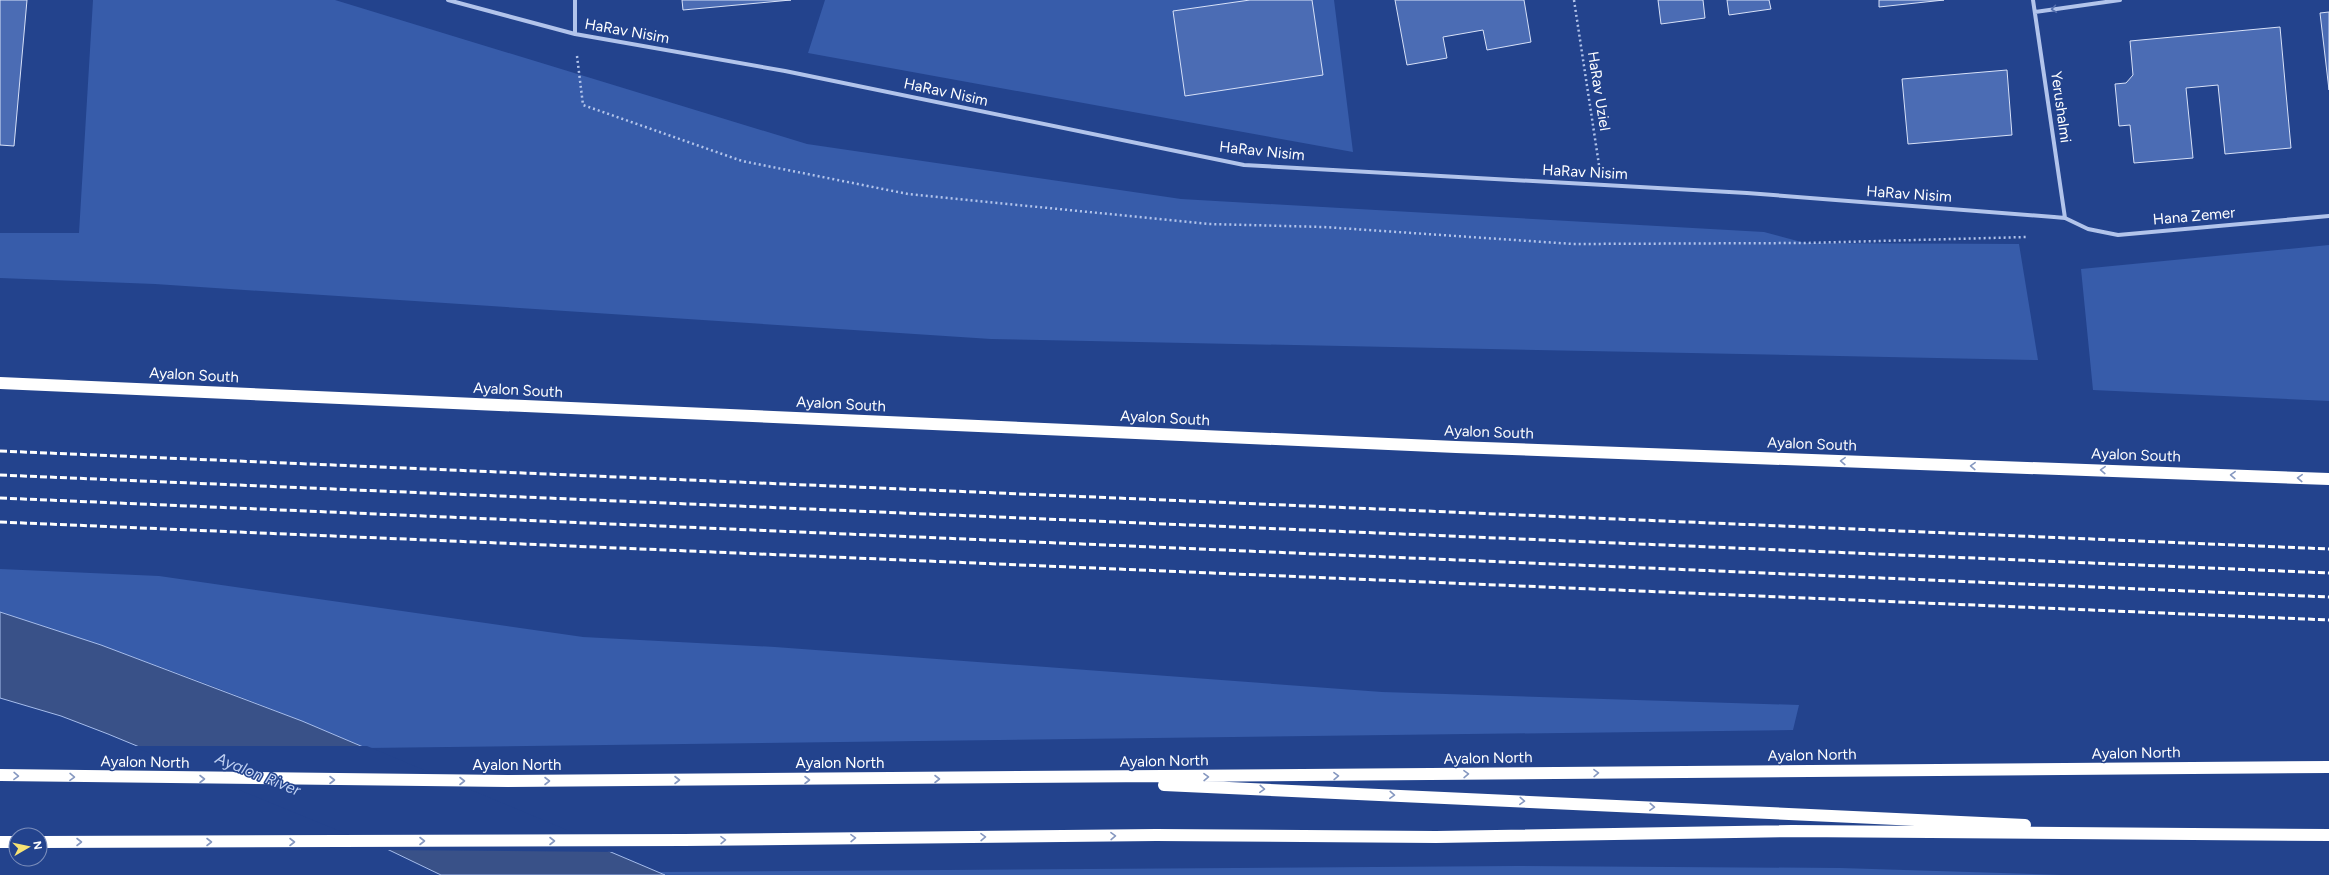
<svg xmlns="http://www.w3.org/2000/svg" width="2329" height="875" font-family="Figtree,sans-serif">
	<rect width="100%" height="100%" fill="#23438d"/>
	<path fill="#375caa" d="M93,0h242l472,144 374,55 583,33 41,11 214,1 19,116 -1047,-21 -836,-55 -155,-6v-45h79z
		M825,0h509l19,152 -545,-99z
		M2329,245v156l-236,-11 -12,-121z
		M0,569l159,7 424,61 192,10 607,45 417,13 -6,25 -1427,18c-120,-51 -242,-96 -366,-136z
		M1515,866l325,2 222,7h-1397l-6,-3z"/>
	<path fill="#395188" stroke="#a6bdec" d="M0,612l101,33 201,76 363,154h-224l-52,-25 -281,-116 -47,-18 -61,-18z"/>
	<path fill="#23438d" d="M132,746h235l252,106 -233,-2z"/>
	<path fill="#4b6cb4" stroke="#d7e1f8" d="M0,0h27l-13,146 -14,-1z
		M682,0h109l-108,10z
		M1250,0h62l11,75 -138,21 -12,-85z
		M1395,0h129l7,42 -44,8 -4,-20 -40,7 4,21 -40,7z
		M1658,0h45l2,18 -44,6z
		M1727,0h42l2,9 -42,6z
		M1879,0h65l-65,7z
		M2329,12v78l-9,-77z
		M2280,27l11,121 -66,6 -7,-69 -32,3 7,70 -59,5 -4,-38 -11,1 -4,-42 11,-1 7,-8 -3,-34z
		M2007,70l5,65 -104,9 -6,-65z"/>
	<g fill="none" stroke-linecap="round" stroke-linejoin="round">
		<path stroke="#b2c4eb" stroke-width="2.5" stroke-dasharray="2 3" stroke-linecap="butt" d="M1574,0l25,165
			M577,56l6,49 159,56 166,33 301,30 115,3 249,17 232,-1 222,-6"/>
		<path stroke="#b2c4eb" stroke-width="4" d="M448,0l127,34 210,37 459,94 503,28 307,24 11,1 23,11 30,6 211,-19
			M575,0v34
			M2033,0l32,218
			M2035,12l85,-12"/>
		<path stroke="#fff" stroke-width="12" d="M0,383l1456,64 873,32
			M0,775l508,6 1821,-14
			M1164,785l861,40
			M0,842h16
			M40,842l644,-2 472,-5 280,2 356,-6 537,4"/>
		<path stroke="#fff" stroke-width="3" stroke-dasharray="7 3" stroke-linecap="butt" d="M0,451l2329,98
			M0,475l2329,98
			M0,498l2329,99
			M0,522l2329,98"/>
	</g>
	<defs><path id="oneway-chevron" d="M-2-3.5L2.5 0L-2 3.5" fill="none" stroke-width="1.6" stroke-linecap="round" stroke-linejoin="round"/></defs>
	<use stroke="#5570ae" href="#oneway-chevron" transform="translate(2054 9) rotate(172)"/>
	<g stroke="#8698c0">
		<use href="#oneway-chevron" transform="translate(1843 461) rotate(-178)"/>
		<use href="#oneway-chevron" transform="translate(1973 466) rotate(-178)"/>
		<use href="#oneway-chevron" transform="translate(2103 470) rotate(-178)"/>
		<use href="#oneway-chevron" transform="translate(2233 475) rotate(-178)"/>
		<use href="#oneway-chevron" transform="translate(2300 478) rotate(-177)"/>
		<use href="#oneway-chevron" transform="translate(1596 773) rotate(-1)"/>
		<use href="#oneway-chevron" transform="translate(1466 774) rotate(-1)"/>
		<use href="#oneway-chevron" transform="translate(16 776) rotate(1)"/>
		<use href="#oneway-chevron" transform="translate(1336 776) rotate(-1)"/>
		<use href="#oneway-chevron" transform="translate(72 777) rotate(1)"/>
		<use href="#oneway-chevron" transform="translate(1206 777) rotate(-1)"/>
		<use href="#oneway-chevron" transform="translate(202 779)"/>
		<use href="#oneway-chevron" transform="translate(937 779)"/>
		<use href="#oneway-chevron" transform="translate(332 780)"/>
		<use href="#oneway-chevron" transform="translate(677 780)"/>
		<use href="#oneway-chevron" transform="translate(807 780)"/>
		<use href="#oneway-chevron" transform="translate(462 781)"/>
		<use href="#oneway-chevron" transform="translate(547 781)"/>
		<use href="#oneway-chevron" transform="translate(1262 789) rotate(3)"/>
		<use href="#oneway-chevron" transform="translate(1392 795) rotate(3)"/>
		<use href="#oneway-chevron" transform="translate(1522 801) rotate(3)"/>
		<use href="#oneway-chevron" transform="translate(1652 807) rotate(3)"/>
		<use href="#oneway-chevron" transform="translate(1113 836) rotate(-1)"/>
		<use href="#oneway-chevron" transform="translate(983 837) rotate(-1)"/>
		<use href="#oneway-chevron" transform="translate(853 838) rotate(-1)"/>
		<use href="#oneway-chevron" transform="translate(723 840) rotate(-1)"/>
		<use href="#oneway-chevron" transform="translate(422 841)"/>
		<use href="#oneway-chevron" transform="translate(552 841)"/>
		<use href="#oneway-chevron" transform="translate(79 842)"/>
		<use href="#oneway-chevron" transform="translate(209 842)"/>
		<use href="#oneway-chevron" transform="translate(292 842)"/>
	</g>
	<g text-anchor="middle" dominant-baseline="central" stroke-width="3" stroke-linejoin="round" paint-order="stroke">
		<g font-size="15" fill="#fff" stroke="#23438d">
			<text transform="translate(627 31) rotate(10)">HaRav Nisim</text>
			<text transform="translate(1599 91) rotate(81)">HaRav Uziel</text>
			<text transform="translate(946 92) rotate(12)">HaRav Nisim</text>
			<text transform="translate(2061 107) rotate(82)">Yerushalmi</text>
			<text transform="translate(1262 151) rotate(6)">HaRav Nisim</text>
			<text transform="translate(1585 172) rotate(3)">HaRav Nisim</text>
			<text transform="translate(1909 194) rotate(4)">HaRav Nisim</text>
			<text transform="translate(2194 216) rotate(-5)">Hana Zemer</text>
			<text transform="translate(194 375) rotate(3)">Ayalon South</text>
			<text transform="translate(518 390) rotate(3)">Ayalon South</text>
			<text transform="translate(841 404) rotate(3)">Ayalon South</text>
			<text transform="translate(1165 418) rotate(3)">Ayalon South</text>
			<text transform="translate(1489 432) rotate(2)">Ayalon South</text>
			<text transform="translate(1812 444) rotate(2)">Ayalon South</text>
			<text transform="translate(2136 455) rotate(2)">Ayalon South</text>
			<text transform="translate(2136 753) rotate(-1)">Ayalon North</text>
			<text transform="translate(1812 755) rotate(-1)">Ayalon North</text>
			<text transform="translate(1488 758) rotate(-1)">Ayalon North</text>
			<text transform="translate(1164 761) rotate(-1)">Ayalon North</text>
			<text transform="translate(145 762) rotate(1)">Ayalon North</text>
			<text x="840" y="763">Ayalon North</text>
			<text x="517" y="765">Ayalon North</text>
		</g>
		<g font-size="16" font-style="italic" fill="#becff2" stroke="#23438d">
			<text transform="translate(258 774) rotate(22)">Ayalon River</text>
		</g>
	</g>
	<g transform="translate(28 847) rotate(81)"><circle r="19" fill="#23438d" stroke="#7b8ebb"/>
	<path d="M0-3L7 15L0 10L-7 15Z" fill="#f7e374"/>
	<text y="-6" font-size="11" font-weight="bold" text-anchor="middle" fill="#ffffff">N</text>
	</g>
</svg>
